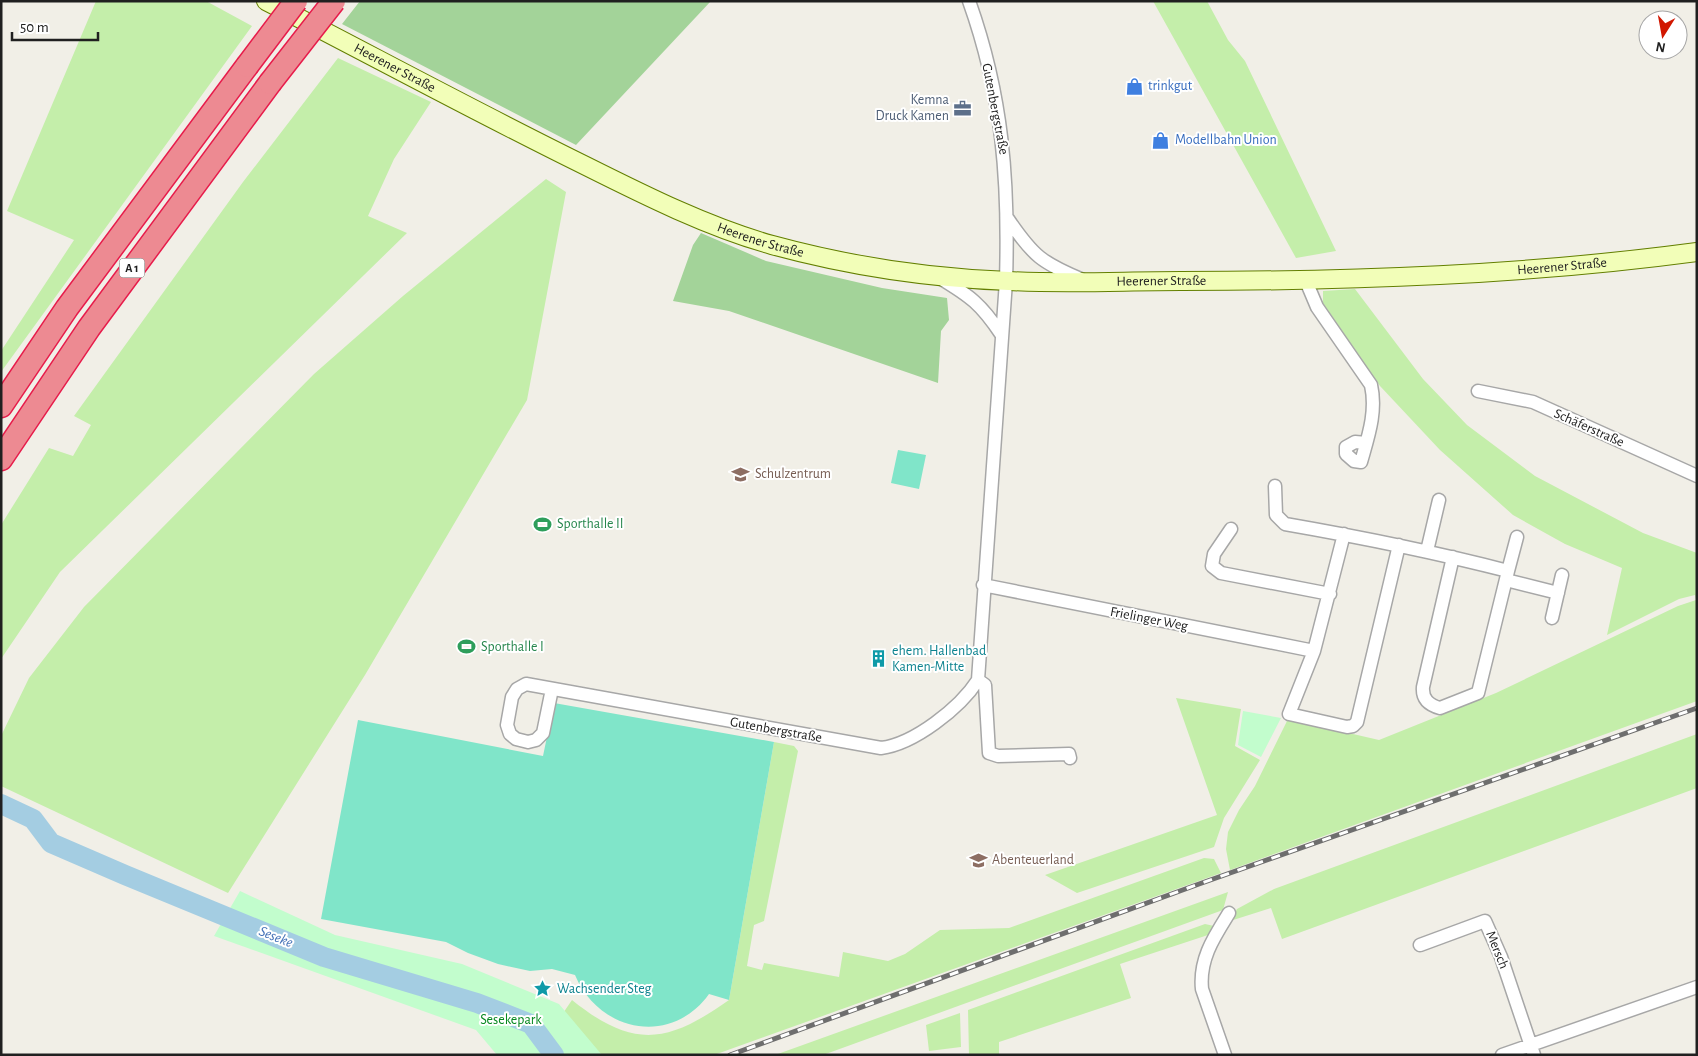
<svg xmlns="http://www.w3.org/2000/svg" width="1698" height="1056" font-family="'Alegreya Sans',sans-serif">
	<rect width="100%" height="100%" fill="#f1efe7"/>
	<path fill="#c4eeaa" d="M96,1h110l46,25 -251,346v-21l73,-111 -67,-29z
		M1153,1h54l21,39 17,21 91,190 -40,7z
		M338,58l93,44 -37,57 -26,57 39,17 -347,339 -59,87v-134l48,-77 24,8 18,-31 -17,-9 169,-234z
		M546,179l20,13 -39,208 -162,275 -137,218 -227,-107v-50l28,-58 55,-71 230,-233 89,-78z
		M1355,289l68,90 44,46 68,51 108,57 54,20v148l-467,169 -4,-21 2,-17 11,-22 16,-24 33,-67 91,21 117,-47 182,-87 18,-6 -1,-5 -16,4 -72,36 15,-67 -57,-24 -52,-29 -73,-65 -60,-64 -57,-83v-12z
		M1176,698l65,11 -6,37 25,14 -36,58 -10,29 -137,46 -32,-18 172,-60z
		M1697,734v54l-415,151 -11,-31 -41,13 7,-12 37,-20z
		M774,742l20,4 4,5 -34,170 -10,4 -7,41 15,4 2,-7 75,14 4,-25 45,9 17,-7 35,-24 69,-2 195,-70 10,1 7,14 -507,182h-123l-32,-36 13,-19c61,49 95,44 157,0z
		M1228,892l-5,18 -400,145h-48z
		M1205,924l9,2 -6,9 -88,29 11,34 -132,44v13h-30l-1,-45z
		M960,1013l1,34 -32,4 -3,-26z"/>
	<path fill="#a3d399" d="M360,1h351l-135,144 -234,-121z
		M701,233l65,28 116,27 65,10 2,22 -8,11 -3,52 -209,-72 -56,-10 20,-56z"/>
	<path fill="#c2fdcd" d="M1243,711l38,7 -20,39 -23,-12z
		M240,891l95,44 127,29 97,40 43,51h-105l-21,-25 -262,-94z"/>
	<path fill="#80e5c9" d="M898,450l28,5 -7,34 -28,-6z
		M554,703l220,39 -45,258 -20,-6c-38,53 -110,38 -134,-19l-23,-6 -22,2 -32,-7 -30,-11 -22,-11 -125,-23 37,-199 185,36z"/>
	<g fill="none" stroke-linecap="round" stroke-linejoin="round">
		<path stroke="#a4cde2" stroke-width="20" d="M1,804l32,15 18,24 74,32 199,82 153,46 54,21 23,31"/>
		<defs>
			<path id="street" d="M1008,219c25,37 34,44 75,61
				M940,278c30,18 41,26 61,56
				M1306,281l11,26 54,78c6,27 -3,52 -10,77l-7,-1 -8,-7v-7l9,-5 11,1
				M1478,391l55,11 164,74
				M1275,486l1,29 9,9c75,13 149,28 223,47l-30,122 -38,15c-11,-3 -18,-9 -17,-21l30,-130
				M1231,529l-17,25 -2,12 9,7 109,21
				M1344,534l-30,117 -25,63 58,13 6,-1 4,-4 42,-177
				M1427,551l12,-51
				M1508,571l9,-34
				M1506,580l52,13
				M983,585l331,66
				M1552,618l10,-43
				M978,680l7,5 4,68 9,3 71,-2 1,4
				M552,689l-9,44 -7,7 -8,2 -12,-3 -6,-5 -3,-9 5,-28 5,-8 9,-5 355,64c33,-4 79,-40 97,-68l28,-399c3,-99 -3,-185 -37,-280
				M1420,945l65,-24 16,36 33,98
				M1225,1055l-23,-66c-3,-30 12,-52 27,-76
				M1502,1055l195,-68"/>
			<g id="secondary">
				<path id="s1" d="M266,1c107,55 212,112 320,165 60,30 122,61 186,79 77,21 157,33 237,36 57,3 115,0 172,0 173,0 344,-6 516,-29"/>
			</g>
			<path id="highway" d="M1,406l66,-98 180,-242
				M1,459l88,-131 181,-245"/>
		</defs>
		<use href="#street" stroke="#a7a7a7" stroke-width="15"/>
		<use href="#secondary" stroke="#637f00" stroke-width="20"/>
		<use href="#highway" stroke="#e71c4b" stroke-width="25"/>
		<use href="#street" stroke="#fff" stroke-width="12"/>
		<use href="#secondary" stroke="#f2feb8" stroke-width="18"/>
		<use href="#highway" stroke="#ed8a92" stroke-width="22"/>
		<defs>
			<path id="rail" d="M730,1055l469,-171 498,-176"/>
		</defs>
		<use href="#rail" stroke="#6e6e6e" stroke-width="5"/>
		<use href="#rail" stroke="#fff" stroke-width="3" stroke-dasharray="9" stroke-linecap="butt"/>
		<defs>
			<path id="highway-bridge" d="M247,66l49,-65
				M270,83l64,-82"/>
		</defs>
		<use href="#highway-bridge" stroke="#e71c4b" stroke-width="25" stroke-linecap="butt"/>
		<use href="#highway-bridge" stroke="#ed8a92" stroke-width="22"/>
	</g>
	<defs>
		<symbol id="shop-bare" viewBox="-9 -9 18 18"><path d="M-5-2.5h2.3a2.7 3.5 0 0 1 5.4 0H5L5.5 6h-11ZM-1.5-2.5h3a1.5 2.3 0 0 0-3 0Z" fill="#3f7fe0" stroke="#fff" stroke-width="2.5" paint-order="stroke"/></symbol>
		<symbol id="office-bare" viewBox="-9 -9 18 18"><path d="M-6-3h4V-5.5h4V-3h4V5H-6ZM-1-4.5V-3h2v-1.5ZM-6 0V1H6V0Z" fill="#5c6f8a" stroke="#fff" stroke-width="2.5" paint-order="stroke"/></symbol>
		<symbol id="school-bare" viewBox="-9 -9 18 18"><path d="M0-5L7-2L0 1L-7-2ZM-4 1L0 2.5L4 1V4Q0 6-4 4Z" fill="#8d6e63" stroke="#fff" stroke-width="2.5" paint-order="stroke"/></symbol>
		<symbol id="stadium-bare" viewBox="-9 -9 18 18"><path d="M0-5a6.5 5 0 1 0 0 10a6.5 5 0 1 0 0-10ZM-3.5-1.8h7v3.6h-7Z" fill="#2e9e5b" stroke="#fff" stroke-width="2.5" paint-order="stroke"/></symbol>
		<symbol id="building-bare" viewBox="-9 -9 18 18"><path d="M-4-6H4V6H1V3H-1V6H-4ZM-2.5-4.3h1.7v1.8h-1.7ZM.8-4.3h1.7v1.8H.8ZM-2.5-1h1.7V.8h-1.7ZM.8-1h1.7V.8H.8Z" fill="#0f9aa8" stroke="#fff" stroke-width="2.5" paint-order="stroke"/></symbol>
		<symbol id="sight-bare" viewBox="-9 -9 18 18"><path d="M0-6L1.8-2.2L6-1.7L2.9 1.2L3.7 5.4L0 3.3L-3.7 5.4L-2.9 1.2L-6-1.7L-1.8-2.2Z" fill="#0f9aa8" stroke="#fff" stroke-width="2.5" paint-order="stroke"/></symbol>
	</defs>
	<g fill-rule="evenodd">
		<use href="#shop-bare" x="1122" y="74" width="25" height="25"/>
		<use href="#office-bare" x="950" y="96" width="25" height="25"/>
		<use href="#shop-bare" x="1148" y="128" width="25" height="25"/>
		<use href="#school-bare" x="728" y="462" width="25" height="25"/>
		<use href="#stadium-bare" x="530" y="512" width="25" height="25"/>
		<use href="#stadium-bare" x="454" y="634" width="25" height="25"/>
		<use href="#building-bare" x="866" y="646" width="25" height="25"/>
		<use href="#school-bare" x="966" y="848" width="25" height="25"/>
		<use href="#sight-bare" x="530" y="976" width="25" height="25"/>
	</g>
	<g text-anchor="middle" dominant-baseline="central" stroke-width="4" stroke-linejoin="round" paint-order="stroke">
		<rect fill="#fff" stroke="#636363" stroke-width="1" x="119.5" y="258.5" width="25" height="19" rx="4"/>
		<g font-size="12" font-weight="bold" fill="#202020">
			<text x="132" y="268">A 1</text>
		</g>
		<g font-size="14" fill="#202020" stroke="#fff">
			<text stroke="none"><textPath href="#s1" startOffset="145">Heerener Straße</textPath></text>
			<text transform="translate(995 109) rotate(79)">Gutenbergstraße</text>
			<text stroke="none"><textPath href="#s1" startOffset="550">Heerener Straße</textPath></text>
			<text stroke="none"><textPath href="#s1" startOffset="1356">Heerener Straße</textPath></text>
			<text stroke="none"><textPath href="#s1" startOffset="955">Heerener Straße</textPath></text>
			<text transform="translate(1589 428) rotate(24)">Schäferstraße</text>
			<text transform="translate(1149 619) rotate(11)">Frielinger Weg</text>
			<text transform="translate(776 730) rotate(10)">Gutenbergstraße</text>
			<text transform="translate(1497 950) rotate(68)">Mersch</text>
		</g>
		<g font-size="14" fill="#366cbe" stroke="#fff" text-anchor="start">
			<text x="1148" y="86">trinkgut</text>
			<text x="1175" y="140">Modellbahn Union</text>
		</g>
		<g font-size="14" fill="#4e5e75" stroke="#fff" text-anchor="end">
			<text x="949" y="100">Kemna<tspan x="949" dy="16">Druck Kamen</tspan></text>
		</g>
		<g font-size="14" fill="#785e54" stroke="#fff" text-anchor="start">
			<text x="755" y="474">Schulzentrum</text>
			<text x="992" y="860">Abenteuerland</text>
		</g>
		<g font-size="14" fill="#27864d" stroke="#fff" text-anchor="start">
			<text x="557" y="524">Sporthalle II</text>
			<text x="481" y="647">Sporthalle I</text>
		</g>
		<g font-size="14" fill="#0d838f" stroke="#fff" text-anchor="start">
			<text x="892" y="651">ehem. Hallenbad<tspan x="892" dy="16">Kamen-Mitte</tspan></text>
			<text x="557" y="989">Wachsender Steg</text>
		</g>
		<g font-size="14" fill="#05881e" stroke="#fff">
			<text x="511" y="1020">Sesekepark</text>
		</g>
		<g font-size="15" font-style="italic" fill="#4572b8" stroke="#fff">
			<text transform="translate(276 937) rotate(22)">Seseke</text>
		</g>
	</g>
	<rect width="1698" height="1056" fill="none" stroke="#202020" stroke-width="5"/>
	<g transform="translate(1663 35) rotate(191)"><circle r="24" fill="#ffffff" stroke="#a6a6a6"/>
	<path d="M0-4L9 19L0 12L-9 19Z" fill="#d11700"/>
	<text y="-8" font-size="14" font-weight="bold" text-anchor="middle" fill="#202020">N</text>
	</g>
	<path d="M12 32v8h86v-8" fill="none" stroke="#202020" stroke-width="2.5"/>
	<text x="20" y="32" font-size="15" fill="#202020" stroke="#ffffff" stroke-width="4" paint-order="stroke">50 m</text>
</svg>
